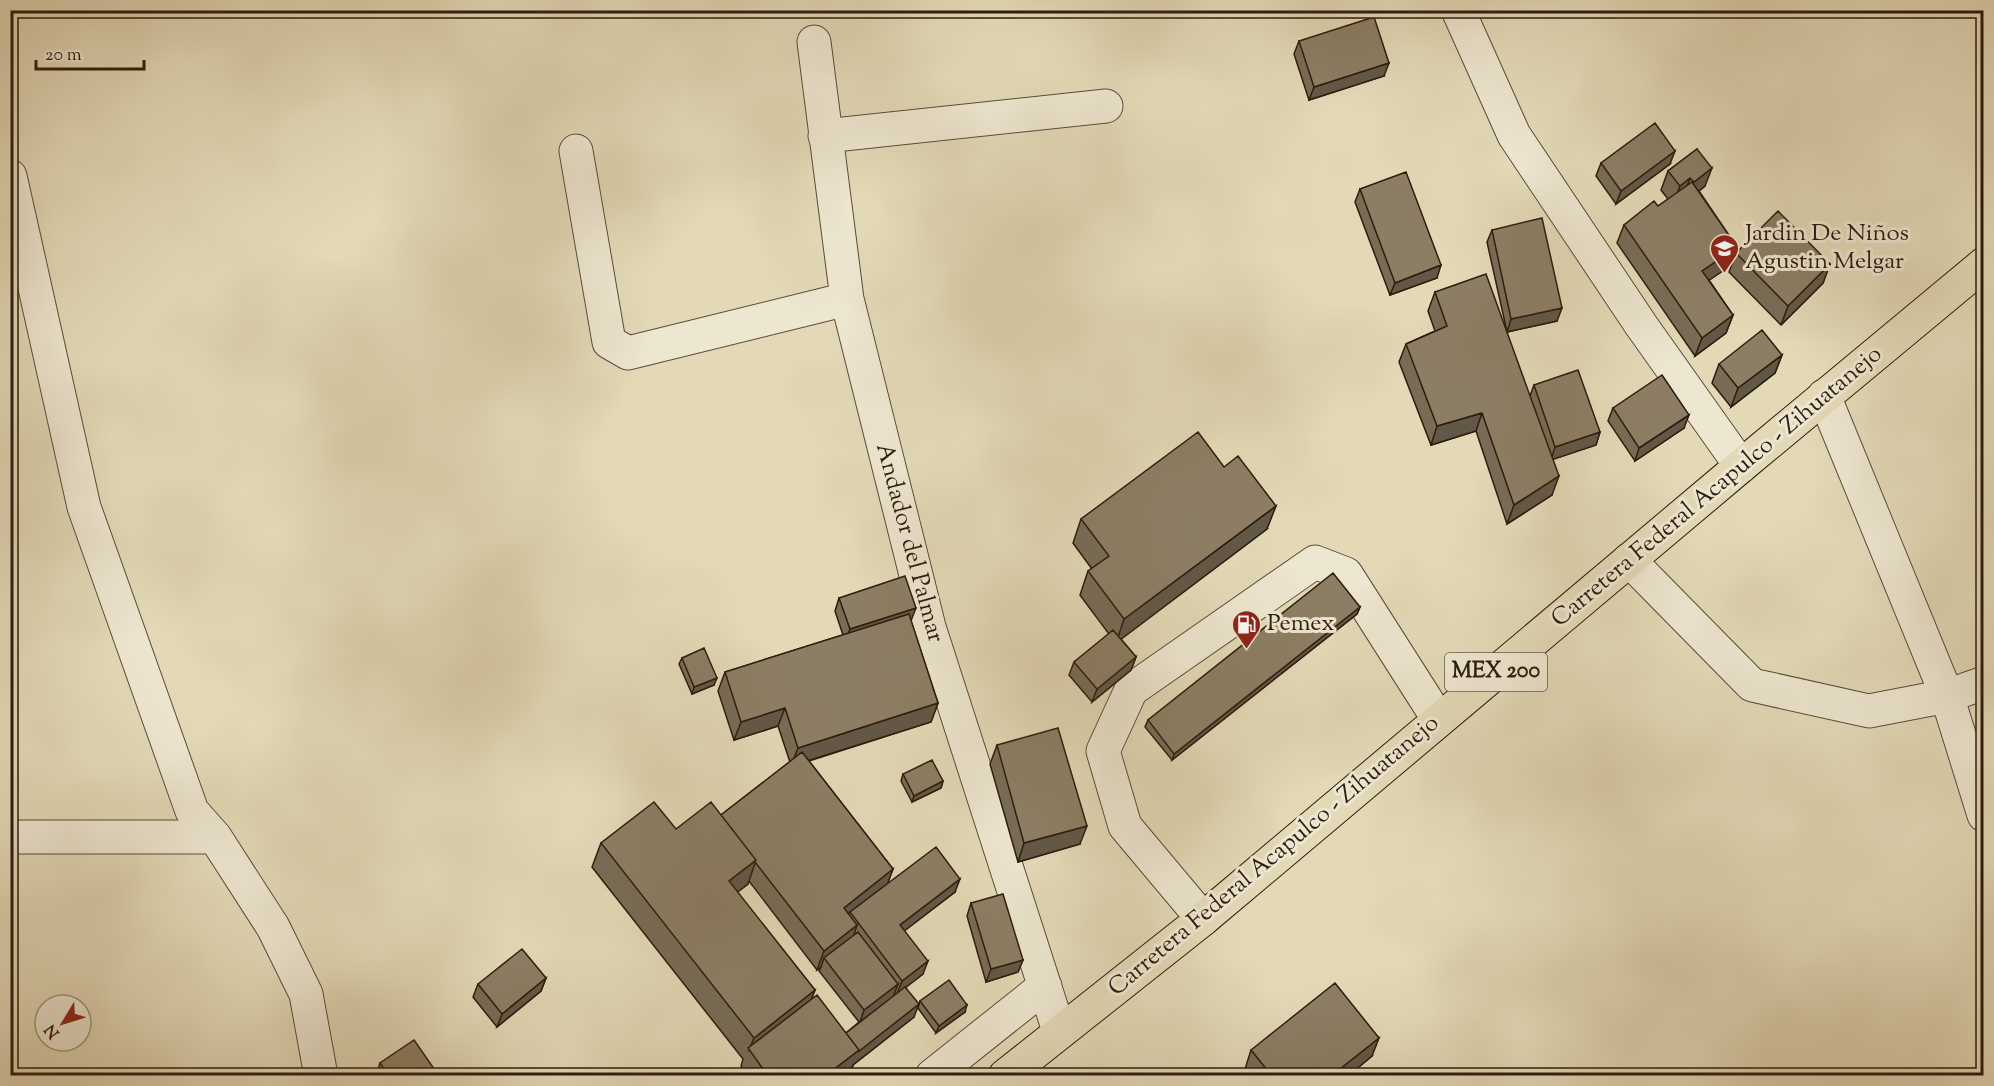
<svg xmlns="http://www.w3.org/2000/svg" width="1994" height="1086" font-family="'Sorts Mill Goudy',serif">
	<rect width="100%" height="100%" fill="#e3d9b7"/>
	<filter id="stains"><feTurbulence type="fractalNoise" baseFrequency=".00333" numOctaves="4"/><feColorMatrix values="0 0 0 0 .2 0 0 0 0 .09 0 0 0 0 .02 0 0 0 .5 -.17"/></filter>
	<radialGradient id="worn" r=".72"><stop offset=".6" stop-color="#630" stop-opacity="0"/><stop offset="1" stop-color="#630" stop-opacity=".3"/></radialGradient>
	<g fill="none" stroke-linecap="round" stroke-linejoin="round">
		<defs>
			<path id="minor" d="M1458,10l56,125 127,190 100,141
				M814,42l33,257 82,328 130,404
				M825,136l281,-30
				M576,151l33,191 19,11 219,-54
				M10,176l74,331 108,304 23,26 58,90 33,67 15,82
				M1824,396l123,300 37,119
				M1629,560l123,125 117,26 78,-15 37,-13
				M10,837h205
				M1203,919l-78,-93 -22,-75 28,-61 184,-128 31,12 93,146
				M932,1076l113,-90"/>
			<path id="major" d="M1005,1076l198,-157 538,-453 243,-202"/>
		</defs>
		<use href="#minor" stroke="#5b4b38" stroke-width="35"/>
		<use href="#major" stroke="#2e1c0d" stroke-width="35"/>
		<use href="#minor" stroke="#ede6d0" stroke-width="33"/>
		<use href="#major" stroke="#e3d9b7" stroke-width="33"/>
	</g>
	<path fill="#786c57" stroke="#2e1c0d" stroke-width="1.5" fill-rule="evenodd" d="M1299,41l85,35 -75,24 -15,-46z
		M1697,149l8,37 -6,5 38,56 -7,19 -21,14 24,35 -7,18 -31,23 -78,-113 7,-18 34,-19 10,-7 -7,-9 7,-19z
		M1601,163l69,1 -54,40 -20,-28z
		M1360,189l77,89 -47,17 -35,-93z
		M1492,230l65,91 -50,11 -20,-90z
		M1736,253l94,11 -7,19 -42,42 -52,-53z
		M1435,292l95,104 4,-11 66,47 -4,13 -43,14 -1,36 -45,29 -31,-93 -45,14 -32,-83 7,-18 29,-13 -7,-20z
		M1782,355l-7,18 -44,34 -19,-24 7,-19z
		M1613,408l71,20 -49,33 -27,-40z
		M1081,519l186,10 -146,110 15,18 -5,13 -39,32 -23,-27 5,-13 35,-28 -29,-39 8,-24 4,-2 -19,-26z
		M839,598l72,23 27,82 -7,19 -122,39 84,108 -6,15 68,8 -51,39 19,43 -17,13 8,30 -61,48 -1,4 -9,7h-95l-7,-10 2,-7 -151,-192 9,-24 75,-14 45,-14 69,-53 -12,-36 -44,14 -16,-49 7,-19 118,-37 -8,-24zM749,881l68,89 4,-3 -2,4 40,51 -13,11 -35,-33 4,-10 -78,-98 11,-8z
		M1360,607l-3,7 -185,146 -27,-33 3,-7z
		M682,658l32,27 -22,9 -13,-30z
		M997,745l83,99 -62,18 -28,-98z
		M903,774l40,7 -2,7 -29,14 -11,-21z
		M971,903l52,57 -5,12 -32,10 -19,-66z
		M546,978l-5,13 -44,36 -24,-30 5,-13z
		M920,1001l45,11 -29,21 -18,-25z
		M1251,1050l121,6 -24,20h-98l-5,-7z
		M380,1063l59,13h-63z"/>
	<path fill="#625847" stroke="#2e1c0d" stroke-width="1.5" d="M1389,63l-5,13 -75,24 5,-13z
		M1675,151l-5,13 -54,40 5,-13z
		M1712,168l-7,18 -18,15 7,-19z
		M1690,178l-6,18 -11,9 7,-19z
		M1737,247l-7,19 -34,23 6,-18z
		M1830,264l-7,19 -42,42 7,-19z
		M1441,265l-4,13 -47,17 5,-12z
		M1562,308l-5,13 -50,11 4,-13z
		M1733,315l-7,18 -31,23 7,-18z
		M1782,355l-7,18 -44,34 7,-19z
		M1482,413l-6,18 -45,14 6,-19z
		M1689,415l-5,13 -49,33 4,-13z
		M1600,432l-4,13 -45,15 4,-13z
		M1559,476l-7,19 -45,29 7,-19z
		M1276,506l-9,23 -151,114 8,-24z
		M1360,607l-3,7 -185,146 2,-6z
		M916,608l-5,13 -66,21 5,-13z
		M1136,657l-5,13 -39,32 5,-13z
		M717,678l-3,7 -22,9 2,-7z
		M938,703l-7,19 -140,44 7,-18z
		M785,708l-7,18 -44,14 7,-18z
		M943,781l-2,7 -29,14 2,-6z
		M1087,826l-7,18 -62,18 6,-19z
		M756,860l-8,24 -27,21 8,-24z
		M893,869l-7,19 -36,24 -2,5 -4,-9z
		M960,879l-5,13 -60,46 5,-13z
		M857,925l-6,19 -27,14 -3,9 -4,3 7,-19z
		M1023,960l-5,12 -32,10 5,-13z
		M928,961l-5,13 -26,20 5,-13z
		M546,978l-5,13 -44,36 5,-13z
		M898,984l-5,13 -33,25 4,-12z
		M815,990l-9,24 -57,36 5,-12z
		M919,1004l-5,13 -61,48 -1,4 -9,7h-18z
		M967,1005l-2,7 -29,21 3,-7z
		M1379,1038l-7,18 -24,20h-17z"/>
	<path fill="#8c7e65" stroke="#2e1c0d" stroke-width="1.5" d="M1374,17l15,46 -75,24 -15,-46z
		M1655,123l20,28 -54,40 -20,-28z
		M1697,149l15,19 -18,14 -4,-4 -10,8 -12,-15z
		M1406,172l35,93 -46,18 -35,-94z
		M1692,182l45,65 -35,24 31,44 -31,23 -78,-113 30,-24 4,5z
		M1778,211l52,53 -42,42 -52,-53z
		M1542,218l20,90 -51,11 -19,-89z
		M1486,274l73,202 -45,29 -32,-92 -45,13 -31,-82 41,-18 -12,-34z
		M1762,330l20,25 -44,33 -19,-24z
		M1578,370l22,62 -45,15 -21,-62z
		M1662,375l27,40 -50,33 -26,-40z
		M1198,432l26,35 14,-11 38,50 -152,113 -36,-48 21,-15 -28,-37z
		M1333,573l27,34 -186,147 -26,-34z
		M905,576l11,32 -66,21 -11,-31z
		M909,614l29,89 -140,45 -13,-40 -44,14 -16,-50z
		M1113,630l23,27 -39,32 -23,-27z
		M704,648l13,30 -23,9 -12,-29z
		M1058,728l29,98 -63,17 -27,-98z
		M802,752l91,117 -49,39 13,17 -33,26 -69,-89 1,-2 -35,-45z
		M932,760l11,21 -29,15 -11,-22z
		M654,802l22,27 35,-27 45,58 -27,21 86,109 -61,48 -153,-195z
		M936,847l24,32 -60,46 28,36 -26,20 -52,-69z
		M1003,894l20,66 -32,9 -20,-66z
		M858,932l40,52 -34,26 -40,-52z
		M522,949l24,29 -44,36 -24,-30z
		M949,980l18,25 -28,21 -19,-25z
		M1335,983l44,55 -48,38h-59l-21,-26z
		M905,987l14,17 -61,48 1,-2 -13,-17z
		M817,995l42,55 -34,26h-57l-20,-28z
		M414,1040l25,36h-50l-9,-13z"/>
	<defs>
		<symbol id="school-pin" viewBox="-11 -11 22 30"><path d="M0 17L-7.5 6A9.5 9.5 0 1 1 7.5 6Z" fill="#8f2418" stroke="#ede6d0"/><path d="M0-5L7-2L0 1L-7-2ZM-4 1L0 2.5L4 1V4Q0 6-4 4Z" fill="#fff"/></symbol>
		<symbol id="fuel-pin" viewBox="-11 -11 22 30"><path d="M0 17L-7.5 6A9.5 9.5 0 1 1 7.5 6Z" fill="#8f2418" stroke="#ede6d0"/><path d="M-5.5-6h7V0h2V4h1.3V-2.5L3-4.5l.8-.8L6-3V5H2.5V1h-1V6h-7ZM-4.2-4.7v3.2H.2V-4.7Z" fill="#fff"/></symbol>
	</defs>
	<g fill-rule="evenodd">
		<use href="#school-pin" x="1708" y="232" width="33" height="45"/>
		<use href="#fuel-pin" x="1230" y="608" width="33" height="45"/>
	</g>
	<g text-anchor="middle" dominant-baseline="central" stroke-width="6" stroke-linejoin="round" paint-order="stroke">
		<rect fill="#ede6d0" stroke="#675948" stroke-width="1.5" x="1445" y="653" width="102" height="38" rx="4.5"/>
		<g font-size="22" font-weight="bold" fill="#2e1c0d">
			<text x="1496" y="672">MEX 200</text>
		</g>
		<g font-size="24" fill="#2e1c0d" stroke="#ede6d0" text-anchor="start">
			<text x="1745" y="234">Jardin De Niños<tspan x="1745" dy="28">Agustin Melgar</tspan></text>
			<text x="1267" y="624">Pemex</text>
		</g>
		<g font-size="24" fill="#2e1c0d" stroke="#ede6d0">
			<text transform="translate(1717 487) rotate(-40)">Carretera Federal Acapulco - Zihuatanejo</text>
			<text transform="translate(909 543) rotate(75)">Andador del Palmar</text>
			<text transform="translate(1274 856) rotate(-40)">Carretera Federal Acapulco - Zihuatanejo</text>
		</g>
	</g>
	<rect width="1994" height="1086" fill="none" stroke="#e3d9b7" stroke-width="36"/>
	<rect x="12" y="12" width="1970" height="1062" fill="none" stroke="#2e1c0d" stroke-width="3"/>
	<rect x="18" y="18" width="1958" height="1050" fill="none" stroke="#2e1c0d" stroke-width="1.5"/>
	<g transform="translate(63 1023) rotate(232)"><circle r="28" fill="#ede6d0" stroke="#a19582" stroke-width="1.5"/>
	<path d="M0-4.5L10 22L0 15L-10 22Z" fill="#8f2418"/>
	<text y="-9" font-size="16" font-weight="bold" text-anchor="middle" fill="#2e1c0d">N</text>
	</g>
	<path d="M36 60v9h108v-9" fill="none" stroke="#2e1c0d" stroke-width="3"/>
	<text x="45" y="60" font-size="18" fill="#2e1c0d" stroke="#ede6d0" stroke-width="4.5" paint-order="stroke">20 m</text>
	<rect width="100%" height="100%" filter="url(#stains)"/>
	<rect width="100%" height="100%" fill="url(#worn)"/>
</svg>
